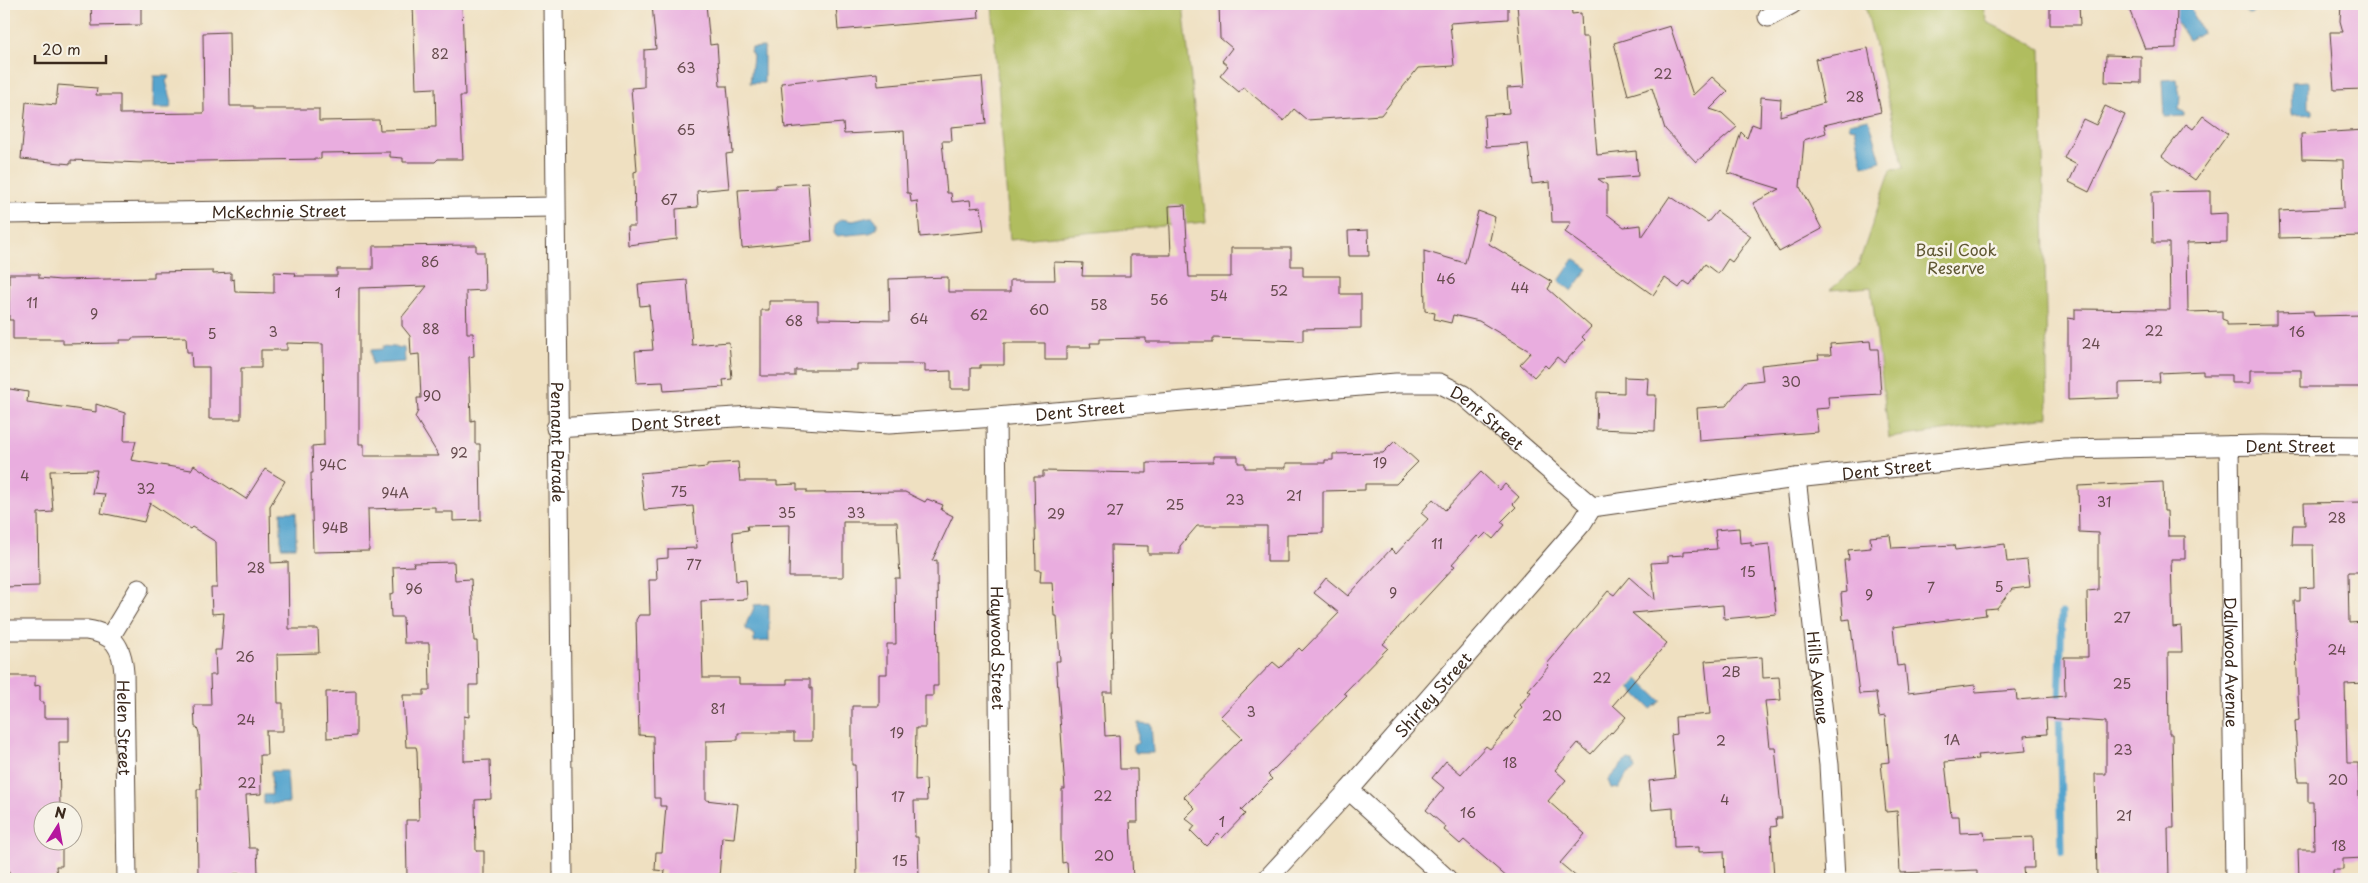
<svg xmlns="http://www.w3.org/2000/svg" width="2368" height="883" font-family="'Playpen Sans',sans-serif">
	<rect width="100%" height="100%" fill="#f7f3e8"/>
	<filter id="ink" filterUnits="userSpaceOnUse"><feTurbulence type="fractalNoise" baseFrequency=".02" numOctaves="2"/><feDisplacementMap in="SourceGraphic" scale="10" xChannelSelector="R" yChannelSelector="G"/><feConvolveMatrix kernelMatrix="1 2 1 2 8 2 1 2 1" color-interpolation-filters="sRGB"/></filter>
	<filter id="wash" filterUnits="userSpaceOnUse"><feTurbulence type="fractalNoise" baseFrequency=".0096" numOctaves="4" result="noise"/><feDisplacementMap in="SourceGraphic" scale="20" xChannelSelector="R" yChannelSelector="G"/><feGaussianBlur stdDeviation="1.12" result="paint"/><feColorMatrix in="noise" values="0 0 0 0 0 0 0 0 0 0 0 0 0 0 0 0 0 1.4 0 .05"/><feComposite in="paint" operator="in"/></filter>
	<g filter="url(#wash)">
		<rect width="100%" height="100%" fill="#efe0c1"/>
		<path fill="#b0bd5f" stroke="#76743e" d="M992,4h191l23,218 -196,18z
			M1865,4h117l5,18 54,27 7,368 -159,21 -18,-151 -41,3 28,-24 33,-97 13,-1z"/>
		<path fill="#54a4ce" stroke="#486776" d="M2182,4l8,3 12,25 -13,8 -9,-14 -7,-5 2,-15z
			M2234,4h23v1l-4,8 -4,1z
			M764,47v36h-14l3,-27 -3,-5 1,-3z
			M154,76h16l-4,5 6,21 -2,6h-17z
			M2177,79l3,17 -1,14 5,2v4l-20,1 -2,-37z
			M2308,81v27l5,2v4l-21,1 -1,-33z
			M1869,119l12,42 -18,5 -8,-38 -5,-1 -1,-4z
			M869,217h4l4,5v6l-7,5 -34,3 -2,-3 1,-9 6,-5 12,2z
			M1574,259l14,10 -16,22 -13,-10z
			M383,346l21,2 1,14 -33,2 -1,-14 12,-1z
			M281,512h15v35h-15z
			M769,604v37l-15,1v-7l-8,-6c-1,-10 8,-15 8,-24z
			M1638,679l23,22 -10,8 -21,-21z
			M1138,723l13,1 2,29h-17l-2,-2v-6l4,-2z
			M1629,760l4,2 2,8 -8,4 -8,15 -8,-1 -3,-8 16,-18z
			M271,771h16l2,32 -25,1v-9h8z"/>
		<g fill="none" stroke-linecap="round" stroke-linejoin="round">
			<path stroke="#54a4ce" stroke-width="7" d="M2062,613l-3,93 3,146"/>
		</g>
		<g id="blocks">
			<path fill="#e9addf" fill-rule="evenodd" d="M91,4h50v21l-49,1z
				M413,4h49l3,92h-5l3,63h-25l-3,3h-32v-4l-13,-1v-5l-69,1v6l-179,3v1l-71,-3v4l-50,-5 5,-57 30,3 2,-20 39,3 -1,7h24v19l84,-1 -1,-80 26,-1 1,74h24v3h65v12l60,-1 1,10 49,-1 1,-2h6l-1,-39 -19,1z
				M652,4h54l4,41 7,-1 3,42h7l6,67 -7,1 3,34 -32,3 1,16 -22,2 1,30 -49,6 -1,-19h8l-1,-54 3,-1 -6,-83 13,-1v-37l12,-1z
				M836,4h142l1,14 -141,12z
				M1219,4h289v15l-58,4 4,43 -36,2 -37,47 -74,5 -13,-11 -10,12 -41,-34 -4,5 -19,-16 8,-10 -6,-5 10,-13 -12,-10z
				M1517,4h54l1,10 9,-1 1,24h6l9,118 39,-4 2,25 -40,3 9,6v29l17,13 17,-2 1,12 28,-41 38,26 9,-11 34,25 -19,26 -4,-3 -10,15 -13,-10 -15,21 -6,-4 -5,7 -14,-10 -12,17 -88,-63 6,-10h-19l-2,-40 -18,2 -4,-40 -42,3 -2,-32 25,-2 -2,-25 17,-1z
				M2050,4h29l1,21h-30z
				M2127,4h50l-1,44 -31,1z
				M2341,4h23v85l-30,1 -4,-58h13l-3,-11z
				M1670,26l23,69 19,-18 16,14 -18,18 12,4 15,14 -41,35 -31,-33 -13,-41 -24,7 -14,-52z
				M1868,48l13,64 -57,13 2,8 -22,7 -4,47 22,42 -43,23 -26,-49 27,-14 -52,-16 13,-41 6,6 5,-14 8,3 1,-30 20,2 -1,17 44,-13 -9,-44z
				M2106,55l35,1v27l-36,-1z
				M877,73l1,13 104,-9 4,47 -35,3 1,14h-10l5,52h4l1,9 18,-2 1,8 10,-1 3,24 -64,6 -3,-36 -6,1 -1,-9h-3l-3,-62 -60,3 -1,-11 -58,5 -4,-45z
				M2105,106l20,9 -36,77 -20,-10 8,-17 -13,-7 19,-39 13,6z
				M2203,116l25,18 -33,46 -33,-24 24,-32 7,5z
				M2364,130v106l-84,2 -1,-27 65,-3 -1,-48 -41,-1 -1,-25z
				M808,183l4,58 -70,7 -4,-58 38,-2v-3z
				M2210,191v23l17,-1v29l-40,1 1,69 34,-1v8l5,2v4l49,-1v-12l37,-1 1,5 50,-1v72h-63v-17h-51v13h-19v-8h-28v-4l-44,2 1,9 -41,1v15l-51,2v-82l7,1v-10l95,1 -1,-67h-16l-1,-51z
				M1185,205l4,72h42v-29h60v18h12v10h37v18h21v34l-58,1v12l-90,-3v4h-67v-4l-46,1v4h-10l1,4h-25v13h-21v-17h-41v22h-24v3h-9v21h-20v-18l-26,1v-8h-68v6h-62v6h-34v-66h8v-9h49v18l72,1 -1,-41 59,-2v15h62v-12h45l-1,-18 29,1 -1,13h48v-21h41l-2,-49z
				M1478,211l17,6 -6,27 63,38 -4,7 43,38 -9,10 3,3 -21,23 -7,-6 -9,11 -3,-3 -11,12 -14,-13 11,-12 -52,-31 -26,-6 -2,8 -17,-4 1,-6 -10,-2 -1,-60 41,12z
				M1368,230l1,26h-20l-1,-25z
				M476,245v7h8l1,38 -19,1 1,42h6l1,23 -5,1 2,64 4,-1v24h5l1,76 -28,1v-9h-18v-5l-67,2 1,42 -56,1 -2,-79h2l-1,-27 12,-1 -1,-101 -36,-1v7h-26v18h-20v51h-32v-52h-17l-1,-15h-4l-1,-15 -54,1v2h-12v3l-57,1v-5h-50v-19h-4v-46h30v4l21,2 94,-2v-6l59,-1v3l18,-1v7l3,-1 1,13 39,1v-21l22,1 -1,3h42v-7h36v-23zM427,286l-25,31v9l8,10 1,19 8,-1 2,44h-4l1,13 -3,6 24,39h-75v-12h-5v-156z
				M687,280l5,65 37,-3 3,37 -9,1 1,7 -60,4 -1,-9 -26,1 -2,-32 18,-1 -4,-45 -9,1 -2,-22z
				M1870,341l1,8h7l3,45 -53,3 1,11 -14,1 3,23 -119,9 -2,-33 29,-2 19,-24 18,-2 -2,-15 58,-6 -1,-4h13l-1,-11z
				M1624,377l24,1 -1,17h9l-1,36 -59,-2 1,-37 27,1z
				M4,388l24,4 -1,10 69,10v-8l29,9 -1,28h12l-5,19 60,10 3,-5 52,34 19,-30 20,12 -15,25 1,57 17,-1 1,67h29l1,24 -42,1 1,49h5v28h-17l1,24h-7l1,39 -15,1 3,53h8l1,25 -24,1v5h-36l-1,-90h4l-2,-56 -2,-6h-2l-1,-22h17l-1,-30h6l-1,-25h6l3,-37 -12,1 -1,-26h6l-1,-46 -24,-15 -2,2 -40,-26 -6,19 -43,-9 4,-19 -13,-1 5,-23 -47,1 3,41 -15,1 1,73 -35,1z
				M1395,441l23,21 -22,22h-31v6l-42,1v42l-36,1v28h-20v-36h-70l-17,20v8h-32v-8l-37,-1 2,147h-10l2,44 14,-1 1,34h17l1,53h-8l3,57h-65l-1,-17 -5,1 -1,-23v-36h1v-15h3l-9,-128h4l-3,-45h-3l-2,-34h-12l1,-12h-5l-2,-93h9v-6l104,2v-10l66,-1v-6h25v7h7v5h41v-5h39v-3h8v-6l50,-1z
				M738,462l2,19h37v4l20,-1v6h10v3l98,-1 20,10 2,-3 16,6 -2,5 12,6 -21,45 5,-1 1,126h-5v10h-8v32h-9l-1,52 11,-1 1,22h-13l1,36h3l1,42h-62l-2,-114h-3v-59h27v-32h8v-30h9l-1,-66h5l-3,-56h-54v55h-54l1,-52 -43,1 1,4 -15,2 3,49 10,-1 1,19 -46,2 2,77h36v6h48v-5h23v9h2v53h-18v-8h-56v7l-32,1v59l32,4 -4,34 -12,-1 -3,42h-55l1,-8 -10,-1 1,-18h6l4,-46h-6v-8h-6l-1,-62 -14,-1 -3,-115 3,-5h11l-1,-35h8l-1,-21 12,-1v-9l29,-1 -4,-42 -49,4 -4,-37 67,-6v-3z
				M1481,472l19,18 5,-6 14,13 -6,7 3,3 -15,15 4,3 -12,14 -7,-6 -6,6 -3,-3 -25,28 3,2 -72,78 5,4 -44,45 3,2 -79,80 4,4 -31,31 4,4 -23,24 -4,-4 -12,12 -15,-15 4,-5 -10,-8 10,-10 -11,-11 58,-59 -22,-21 53,-55 7,6 19,-20 3,3 37,-38 -25,-20 12,-15 22,18 43,-47 5,5 32,-35 -7,-6 12,-14 12,11z
				M2163,482l1,29h3l1,25h17v23h-14l2,68 8,-1 1,26h-14l1,82h3l2,94h-6l1,51h-72l-2,-105h11v-52l-60,-4 1,16 -23,2 2,15 -49,4 1,4 -33,3 6,54h8l1,17 24,-1 1,7 48,-2 1,31h-11l1,11h-47v-9l-77,3 -3,-62 -11,1 -5,-49 8,-1 -4,-46 -6,1 -3,-24 -17,1 -9,-75 -7,1 -2,-27 6,-1 -3,-32h5l-1,-10 23,-2 -1,-11 20,-2 2,13 62,-3 1,5 50,-6 2,18 20,-2 3,27 -18,2 -15,19 -12,1 1,6 -93,12 4,39 8,-1 3,28 67,-8 1,8 40,-3 1,10 48,-4 -1,-39h24l-1,-66 11,-1v-57l-19,-1 -1,-46z
				M2364,502v70h-16l1,51 15,-1v61l-19,1 2,79h11l1,36h5v59l-21,1v11h-10v9h-34l-1,-30h16l-1,-47h-5v-20h-10l-3,-61 4,-1 -5,-119h6v-13l14,-1 -1,-42h-21l1,-20h12l-1,-22z
				M1739,528l1,15 11,-1v4l18,-2 7,70 -52,5 -1,-14 -91,8 35,30 -54,62 13,12 -14,16 -1,-1 -20,22 -13,-11 -23,27 11,10 -18,21 37,33 -25,29 19,16h-70l-45,-39 -4,4 -16,-14 2,-3 -20,-17 18,-22 -12,-10 14,-17 15,13 25,-28 4,3 26,-30 -2,-2 8,-10 -2,-2 11,-13 -3,-2 21,-24 -2,-2 61,-73 6,4 15,-18 26,23 -4,-37 17,-1v-6l16,-1v-4l33,-2 -2,-19z
				M454,562l1,18 16,-1 3,62h3l1,44h-9v32l-5,-1v45l26,-1 1,39 -16,1 1,51h8v27h-66l-11,-1 -1,-57h13l-2,-69 -1,-4h-10l-3,-52h21v-5h6l-1,-47h-25l-1,-26h-12l-1,-23 4,-1 -1,-26 21,-1 -1,-3z
				M1762,657l1,21 16,-1 2,23 -16,1 5,46h5l7,71h-6l1,8 -6,1 3,52h-49l-1,-28 -25,1v-5l-25,1 -1,-40 -21,2 -3,-29 26,-3 -4,-43 5,-1 -1,-17 35,-3 -5,-53z
				M6,676h29v10l5,-1v17h4v16h25v24h-10l1,68h-18v30h9v7h11v19h-6l1,12h-31v-3h-17v-5h-5v-172h3z
				M356,691v45l-29,2 -1,-46z"/>
		</g>
	</g>
	<g filter="url(#ink)">
		<use href="#blocks" fill-opacity="0" stroke="#564536" stroke-width="1"/>
		<g fill="none" stroke-linecap="round" stroke-linejoin="round">
			<defs>
				<g id="street">
					<path id="s1" d="M554,4l9,875"/>
					<path d="M1768,17l24,-13"/>
					<path id="s2" d="M4,214l550,-7"/>
					<path id="s3" d="M996,417l5,462"/>
					<path id="s4" d="M556,428l196,-12 137,8 107,-7 400,-34h43l24,12 129,112 204,-29 268,-29 198,-4 102,1"/>
					<path id="s5" d="M2229,446l6,433"/>
					<path id="s6" d="M1796,478l33,287 6,114"/>
					<path id="s7" d="M4,630h83c27,4 35,16 37,43l3,206"/>
					<path d="M110,637l29,-48"/>
					<path d="M1349,790l98,89"/>
					<path id="s8" d="M1267,879l82,-89 233,-267 10,-16"/>
				</g>
			</defs>
			<use href="#street" stroke="#564536" stroke-width="21"/>
			<use href="#street" stroke="#fff" stroke-width="19"/>
		</g>
	</g>
	<g text-anchor="middle" dominant-baseline="central" stroke-width="5" stroke-linejoin="round" paint-order="stroke">
		<g font-size="14" fill="#664b4e">
			<text x="440" y="53">82</text>
			<text x="686" y="67">63</text>
			<text x="1663" y="73">22</text>
			<text x="1855" y="96">28</text>
			<text x="686" y="129">65</text>
			<text x="669" y="199">67</text>
			<text x="430" y="261">86</text>
			<text x="1446" y="278">46</text>
			<text x="1520" y="287">44</text>
			<text x="1279" y="290">52</text>
			<text x="338" y="292">1</text>
			<text x="1219" y="295">54</text>
			<text x="1159" y="299">56</text>
			<text x="32" y="302">11</text>
			<text x="1099" y="304">58</text>
			<text x="1039" y="309">60</text>
			<text x="94" y="313">9</text>
			<text x="979" y="314">62</text>
			<text x="919" y="318">64</text>
			<text x="794" y="320">68</text>
			<text x="431" y="328">88</text>
			<text x="2154" y="330">22</text>
			<text x="273" y="331">3</text>
			<text x="2297" y="331">16</text>
			<text x="212" y="333">5</text>
			<text x="2091" y="343">24</text>
			<text x="1791" y="381">30</text>
			<text x="432" y="395">90</text>
			<text x="459" y="452">92</text>
			<text x="1380" y="462">19</text>
			<text x="333" y="464">94C</text>
			<text x="25" y="475">4</text>
			<text x="146" y="488">32</text>
			<text x="679" y="491">75</text>
			<text x="395" y="492">94A</text>
			<text x="1294" y="495">21</text>
			<text x="1235" y="499">23</text>
			<text x="2104" y="501">31</text>
			<text x="1175" y="504">25</text>
			<text x="1115" y="509">27</text>
			<text x="787" y="512">35</text>
			<text x="856" y="512">33</text>
			<text x="1056" y="513">29</text>
			<text x="2337" y="517">28</text>
			<text x="335" y="527">94B</text>
			<text x="1437" y="543">11</text>
			<text x="694" y="564">77</text>
			<text x="256" y="567">28</text>
			<text x="1748" y="571">15</text>
			<text x="1999" y="586">5</text>
			<text x="1931" y="587">7</text>
			<text x="414" y="588">96</text>
			<text x="1393" y="592">9</text>
			<text x="1869" y="594">9</text>
			<text x="2122" y="617">27</text>
			<text x="2337" y="649">24</text>
			<text x="245" y="656">26</text>
			<text x="1731" y="671">2B</text>
			<text x="1602" y="677">22</text>
			<text x="2122" y="683">25</text>
			<text x="718" y="708">81</text>
			<text x="1251" y="711">3</text>
			<text x="1552" y="715">20</text>
			<text x="246" y="719">24</text>
			<text x="897" y="732">19</text>
			<text x="1952" y="739">1A</text>
			<text x="1721" y="740">2</text>
			<text x="2123" y="749">23</text>
			<text x="1510" y="762">18</text>
			<text x="2338" y="779">20</text>
			<text x="247" y="782">22</text>
			<text x="1103" y="795">22</text>
			<text x="898" y="796">17</text>
			<text x="1725" y="799">4</text>
			<text x="1468" y="812">16</text>
			<text x="2124" y="815">21</text>
			<text x="1222" y="821">1</text>
			<text x="2339" y="845">18</text>
			<text x="1104" y="855">20</text>
			<text x="900" y="860">15</text>
		</g>
		<g font-size="16" fill="#3b2a1e" stroke="#f7f3e8">
			<text stroke="none"><textPath href="#s2" startOffset="275">McKechnie Street</textPath></text>
			<text stroke="none"><textPath href="#s4" startOffset="525">Dent Street</textPath></text>
			<text stroke="none"><textPath href="#s4" startOffset="945">Dent Street</textPath></text>
			<text stroke="none"><textPath href="#s4" startOffset="120">Dent Street</textPath></text>
			<text stroke="none"><textPath href="#s1" startOffset="438">Pennant Parade</textPath></text>
			<text stroke="none"><textPath href="#s4" startOffset="1785">Dent Street</textPath></text>
			<text stroke="none"><textPath href="#s4" startOffset="1380">Dent Street</textPath></text>
			<text stroke="none"><textPath href="#s3" startOffset="231">Haywood Street</textPath></text>
			<text stroke="none"><textPath href="#s5" startOffset="216">Dallwood Avenue</textPath></text>
			<text stroke="none"><textPath href="#s6" startOffset="201">Hills Avenue</textPath></text>
			<text stroke="none"><textPath href="#s8" startOffset="248">Shirley Street</textPath></text>
			<text stroke="none"><textPath href="#s7" startOffset="201">Helen Street</textPath></text>
		</g>
		<g font-size="16" fill="#5e5632" stroke="#f7f3e8">
			<text x="1956" y="249">Basil Cook<tspan x="1956" dy="18">Reserve</tspan></text>
		</g>
	</g>
	<rect width="2368" height="883" fill="none" stroke="#f7f3e8" stroke-width="20"/>
	<g transform="translate(58 826) rotate(11)"><circle r="24" fill="#f7f3e8" stroke="#aca397"/>
	<path d="M0-4L9 19L0 12L-9 19Z" fill="#b5179e"/>
	<text y="-8" font-size="14" font-weight="bold" text-anchor="middle" fill="#3b2a1e">N</text>
	</g>
	<path d="M35 55v8h71v-8" fill="none" stroke="#3b2a1e" stroke-width="2.5"/>
	<text x="42" y="55" font-size="15" fill="#3b2a1e" stroke="#f7f3e8" stroke-width="4" paint-order="stroke">20 m</text>
</svg>
